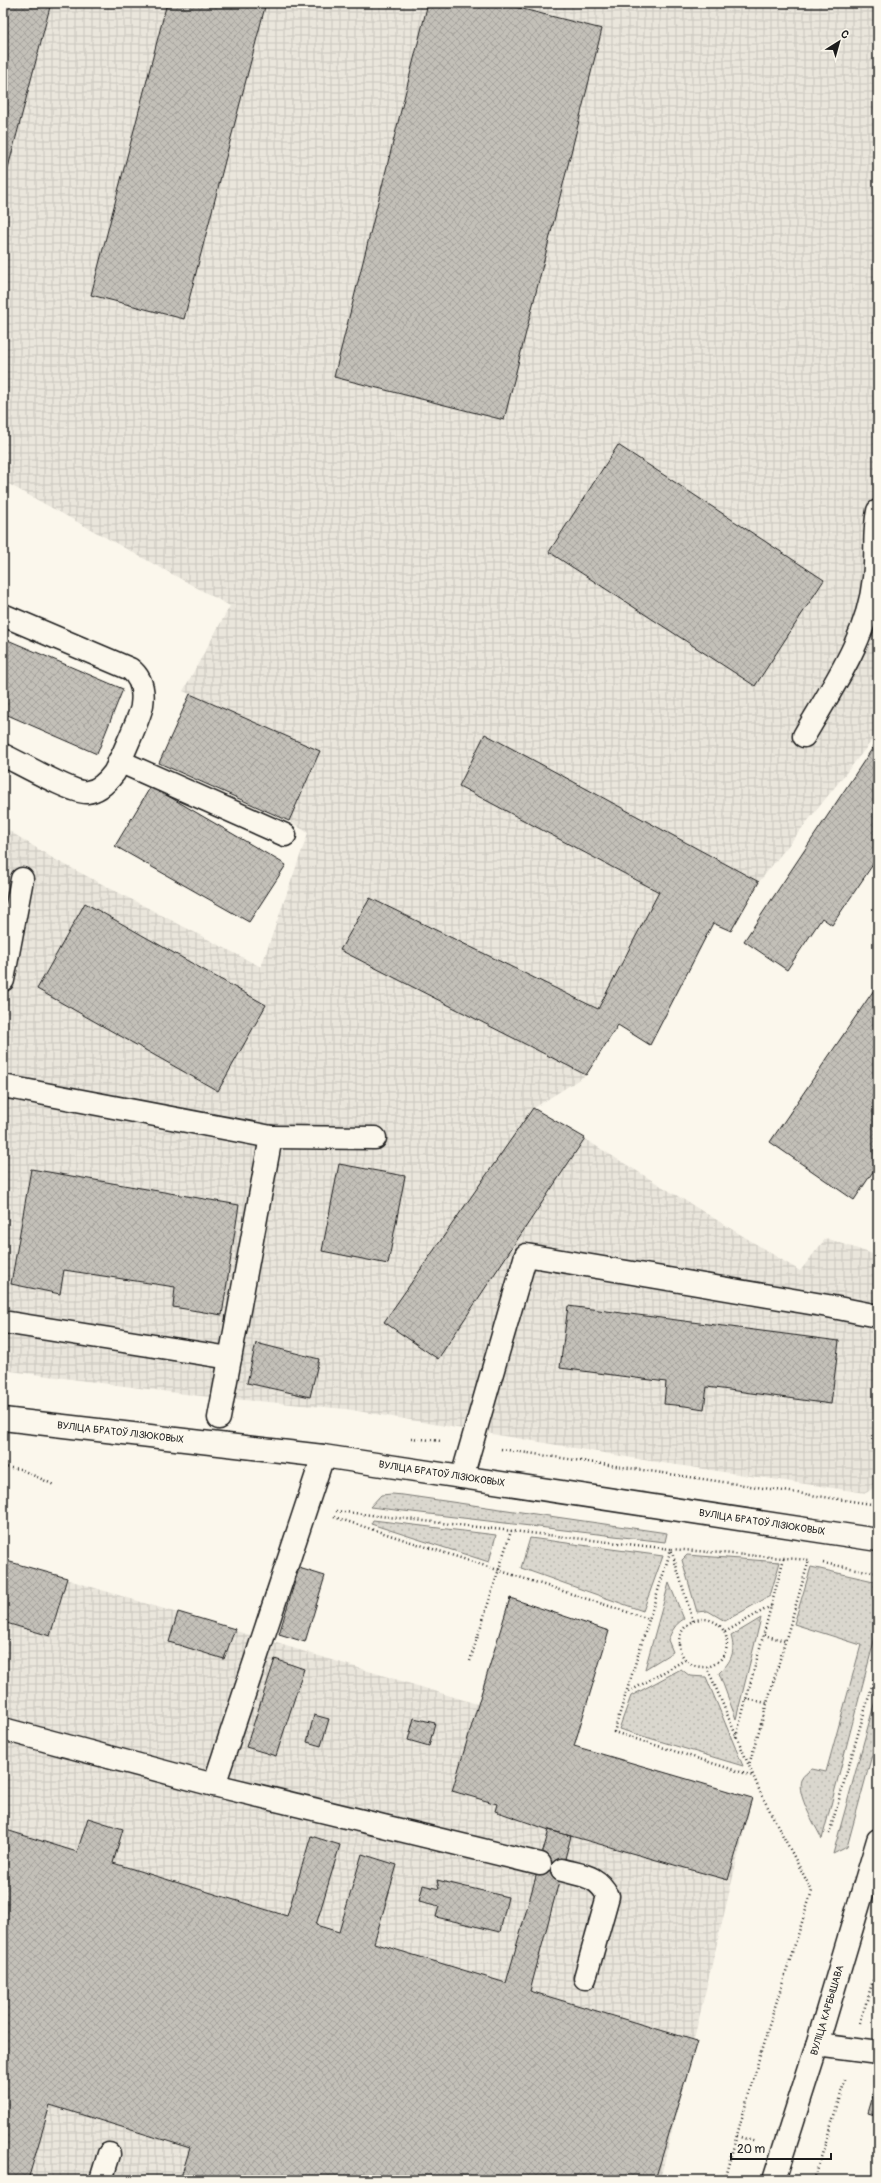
<svg xmlns="http://www.w3.org/2000/svg" width="881" height="2183" font-family="Pangolin,sans-serif">
	<defs>
		<pattern id="industrial-grid" width="8" height="8" patternUnits="userSpaceOnUse"><rect width="8" height="8" fill="#eae6dc"/><path d="M0 4h8M4 0v8" fill="none" stroke="#c8c5bc"/></pattern>
		<pattern id="grass-dots" width="8" height="8" patternUnits="userSpaceOnUse"><rect width="8" height="8" fill="#dad7ce"/><path d="M2 2h.1M6 6h.1" fill="none" stroke="#bab8b0" stroke-width="1.8" stroke-linecap="round"/></pattern>
		<pattern id="building-cross-hatch" width="8" height="8" patternUnits="userSpaceOnUse"><rect width="8" height="8" fill="#c3c0b8"/><path d="M0 0l8 8M0 8l8-8" fill="none" stroke="#a7a49e"/></pattern>
	</defs>
	<rect width="100%" height="100%" fill="#fbf7ec"/>
	<filter id="ink" filterUnits="userSpaceOnUse"><feTurbulence type="fractalNoise" baseFrequency=".025" numOctaves="2"/><feDisplacementMap in="SourceGraphic" scale="8" xChannelSelector="R" yChannelSelector="G"/><feConvolveMatrix kernelMatrix="1 2 1 2 8 2 1 2 1" color-interpolation-filters="sRGB"/></filter>
	<g filter="url(#ink)">
		<path fill="url(#industrial-grid)" d="M3,3h727l23,6 4,-6h121v730l-119,149 -28,49 -18,-7 -63,121 -32,-20 -32,50 -52,33 266,163 26,-33 52,18v229l-12,8 -216,-32 -304,-52 -146,-13 -197,-26v-543l51,32 207,108 47,-134 -19,-12 31,-69 -137,-61 47,-85 -227,-125z
			M3,1560l474,144 33,-106 99,33 -35,115 178,52 -92,382h-657z"/>
		<path fill="url(#grass-dots)" stroke="#7b7a75" d="M392,1494l11,1 264,38 -2,9 -295,-35 11,-12z
			M373,1520l123,15 -7,27 -118,-38z
			M530,1538l133,18 -20,55 -122,-43z
			M687,1555l93,7 -10,34 -45,25 -17,-10 -11,1 -15,-52z
			M811,1567l67,15v44l-56,213c-7,-14 -26,-45 -21,-59 2,-5 7,-8 11,-11l14,3 35,-127 -67,-21z
			M669,1583l15,36c-9,5 -12,12 -16,21l5,12 -28,17z
			M761,1618l-25,101 -17,-46c12,-11 17,-21 12,-37z
			M681,1669l9,7 16,1 37,89 -124,-37 12,-33z
			M878,1690v43l-31,114 -14,7z"/>
		<path fill="url(#building-cross-hatch)" stroke="#1c1c1c" d="M3,3h48l-48,184z
			M167,3h99l-82,316 -93,-24z
			M428,3h71l103,26 -98,391 -170,-43z
			M618,445l206,135 -69,106 -206,-134z
			M3,638l120,51 -26,65 -94,-41z
			M190,694l130,57 -31,70 -130,-58z
			M485,734l274,148 -28,49 -18,-8 -63,122 -32,-20 -32,50 -246,-125 30,-52 228,111 61,-117 -200,-106z
			M878,740v95l-4,6 4,3v13l-46,68 -10,-7 -35,52 -43,-29z
			M151,786l135,79 -37,57 -134,-76z
			M85,903l181,102 -48,86 -181,-102z
			M878,984v180l-24,36 -84,-58z
			M533,1108l52,30 -147,221 -54,-37z
			M339,1164l66,12 -17,88 -66,-13z
			M31,1169l208,36 -17,110 -49,-8 2,-20 -111,-17 -4,24 -49,-10z
			M568,1306l271,35 -8,63 -124,-17 -3,22 -19,-3 -21,-2 2,-22 -106,-14z
			M256,1343l63,16 -9,38 -63,-14z
			M3,1560l64,18 -17,58 -47,-14z
			M299,1568l26,8 -20,66 -26,-8z
			M510,1598l99,33 -35,115 178,52 -24,82 -179,-50 -54,-19 2,-7 -45,-13z
			M178,1612l57,17 -11,30 -55,-17z
			M275,1659l29,10 -28,87 -30,-9z
			M314,1715l15,4 -8,27 -14,-4z
			M414,1718l21,5 -6,23 -21,-6z
			M88,1818l35,11 -10,34 174,53 24,-80 29,9 -24,80 23,7 23,-78 35,11 -23,78 132,40 43,-153 22,6 -41,155 167,50 -42,139h-475l10,-32 -140,-43 -22,75h-25v-351l74,23z
			M437,1880l71,17 -8,35 -64,-15 3,-11 -20,-5 4,-16 16,4z
			M875,2089l3,1v26l-10,-3z"/>
		<g fill="none" stroke-linecap="round" stroke-linejoin="round">
			<defs>
				<g id="minor">
					<path d="M3,615l127,54c12,9 14,22 12,36 0,7 -24,61 -28,68 -6,8 -16,18 -27,19 -13,2 -69,-30 -84,-37"/>
					<path d="M804,736c29,-50 64,-99 70,-158 3,-22 -1,-44 4,-67"/>
					<path d="M119,761l166,74"/>
					<path d="M3,980l19,-101"/>
					<path d="M3,1086l268,51 -52,281"/>
					<path d="M271,1137l104,1"/>
					<path d="M3,1322l227,36"/>
					<path id="s1" d="M3,1419l320,37 555,84"/>
					<path d="M462,1477l64,-222 302,51 50,10"/>
					<path d="M3,1729l211,56 326,79"/>
					<path d="M214,1785l109,-329"/>
					<path d="M562,1870c22,6 35,5 46,26l-23,82"/>
					<path d="M817,2045l61,8"/>
					<path d="M101,2180l8,-26"/>
					<path id="s2" d="M774,2180l43,-135 61,-205"/>
				</g>
			</defs>
			<use href="#minor" stroke="#1c1c1c" stroke-width="25"/>
			<path stroke="#1c1c1c" stroke-width="2.5" stroke-dasharray="1 3" stroke-linecap="butt" d="M411,1438l31,3
				M501,1449l377,56
				M3,1467l17,2 34,16
				M336,1511l335,38 -57,183 139,44
				M334,1517l315,102
				M823,1563l55,10
				M679 1643a24 24 0 1 1 48 0a24 24 0 1 1-48 0Z
				M693,1621l-22,-72 138,11 -60,205
				M725,1632l46,-26
				M764,1635l21,6
				M470,1661l41,-130
				M707,1667l54,127 51,97 -47,147 -41,142
				M625,1694l60,-34
				M746,1699l21,4
				M736,1737l48,-179
				M829,1834l49,-169
				M860,2023l18,-59
				M737,2136l19,6
				M814,2180l32,-103"/>
			<use href="#minor" stroke="#fbf7ec" stroke-width="22"/>
		</g>
	</g>
	<g text-anchor="middle" dominant-baseline="central" stroke-width="3" stroke-linejoin="round" paint-order="stroke">
		<g font-size="10" fill="#1c1c1c" stroke="#fbf7ec">
			<text stroke="none"><textPath href="#s1" startOffset="118">ВУЛІЦА БРАТОЎ ЛІЗЮКОВЫХ</textPath></text>
			<text stroke="none"><textPath href="#s1" startOffset="442">ВУЛІЦА БРАТОЎ ЛІЗЮКОВЫХ</textPath></text>
			<text stroke="none"><textPath href="#s1" startOffset="766">ВУЛІЦА БРАТОЎ ЛІЗЮКОВЫХ</textPath></text>
			<text stroke="none"><textPath href="#s2" startOffset="178">ВУЛІЦА КАРБЫШАВА</textPath></text>
		</g>
	</g>
	<rect width="881" height="2183" fill="none" stroke="#fbf7ec" stroke-width="16"/>
	<rect x="8" y="8" width="865" height="2167" fill="none" stroke="#1c1c1c" stroke-width="1.5" filter="url(#ink)"/>
	<g transform="translate(839 42) rotate(37)" stroke="#fbf7ec" stroke-width="3" paint-order="stroke">
	<path d="M0-3L7 15L0 10L-7 15Z" fill="#1c1c1c"/>
	<text y="-6" font-size="11" font-weight="bold" text-anchor="middle" fill="#1c1c1c">С</text>
	</g>
	<path d="M731 2153v6h100v-6" fill="none" stroke="#1c1c1c" stroke-width="2"/>
	<text x="737" y="2153" font-size="12" fill="#1c1c1c" stroke="#fbf7ec" stroke-width="3" paint-order="stroke">20 m</text>
</svg>
